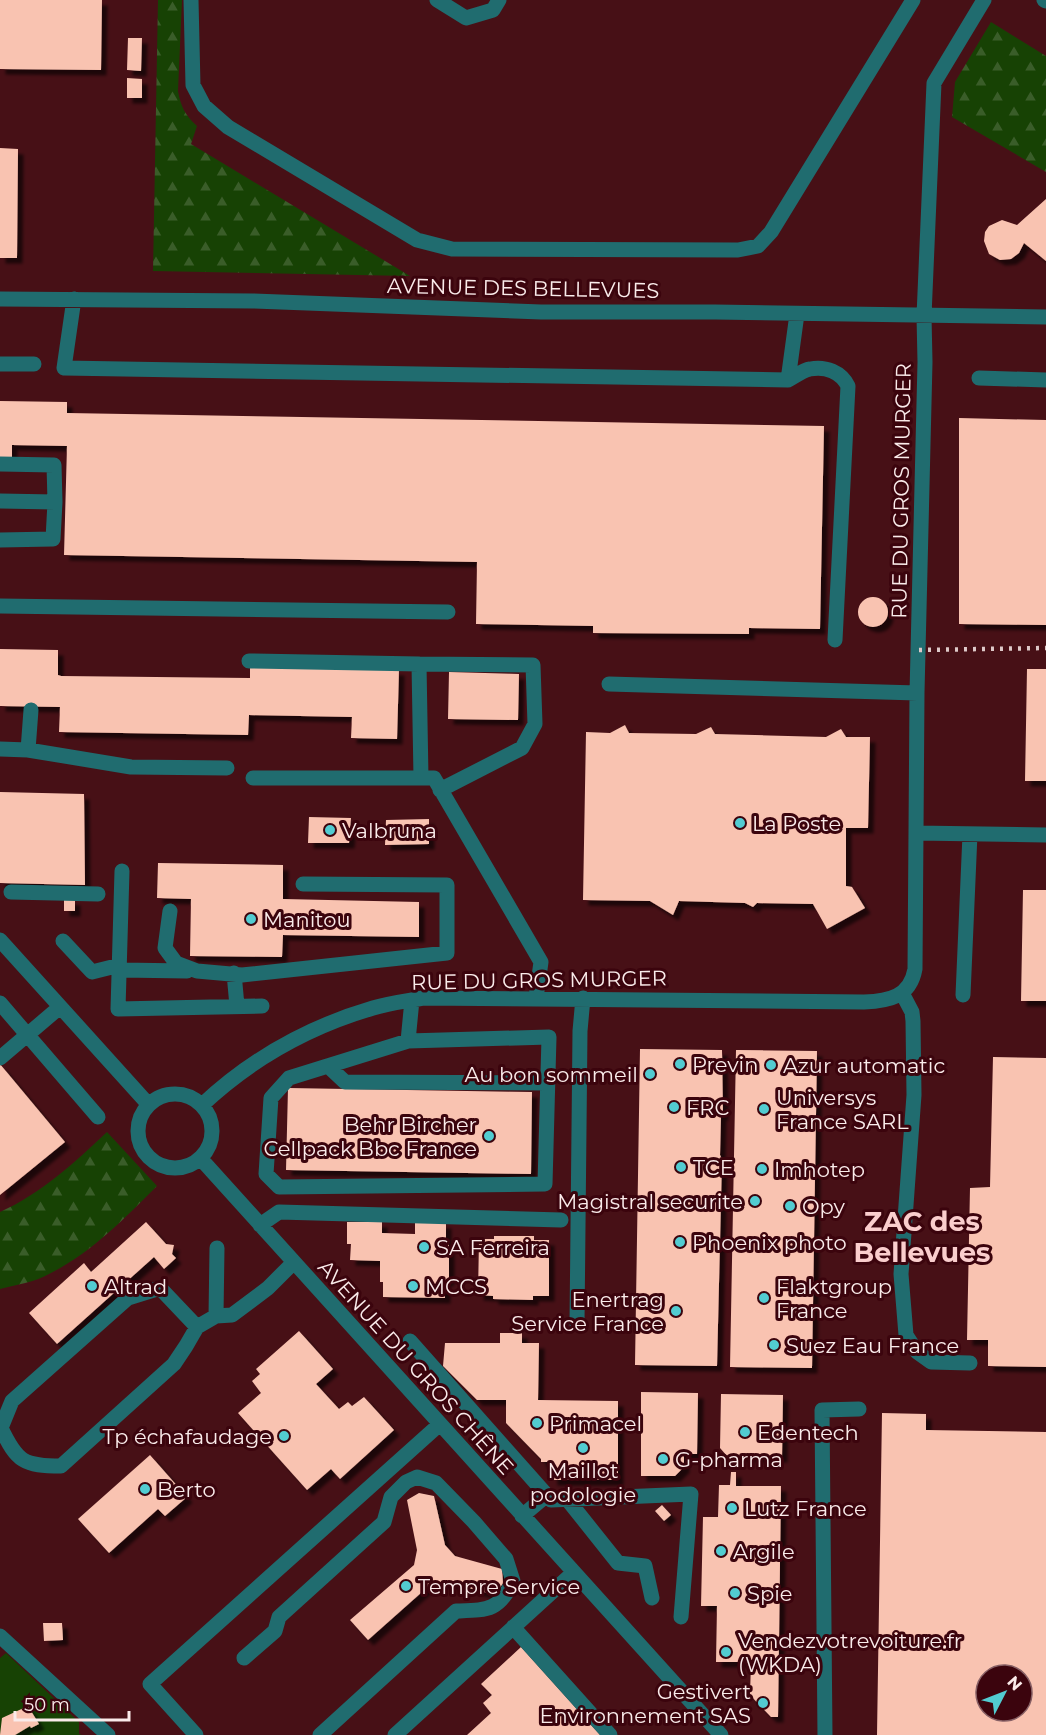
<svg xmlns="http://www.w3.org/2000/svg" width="1046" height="1735" font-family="Montserrat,sans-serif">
	<defs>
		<pattern id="forest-firs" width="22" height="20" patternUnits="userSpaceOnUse" patternTransform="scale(1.5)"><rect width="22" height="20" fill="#174204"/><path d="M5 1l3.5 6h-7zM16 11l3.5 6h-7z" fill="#3a5d29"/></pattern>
		<filter id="shadow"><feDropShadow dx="5.5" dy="5.5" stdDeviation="1.5" flood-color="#0009"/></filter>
	</defs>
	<rect width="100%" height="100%" fill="#471016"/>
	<path fill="url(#forest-firs)" d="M158,0h24l-4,91c3,16 7,24 19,35l-6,18 219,132 -257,-5z
		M991,22l55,34v116l-94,-55 3,-35z
		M107,1132l50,54c-33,33 -66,67 -108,88 -14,8 -33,11 -49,15v-77c42,-19 74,-49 107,-80z"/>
	<path fill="#174204" d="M6,1653l73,69v12l3,1h-82v-77z"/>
	<path fill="#f9c3b1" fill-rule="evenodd" filter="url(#shadow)" d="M0,0h102l-1,70 -101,-1z
		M128,38h14l-1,33 -14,-1z
		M127,78l15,1v19h-15z
		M0,148l18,1 -1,109h-17z
		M1046,199v62l-22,-18 -5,10 -8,6 -11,1 -11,-6 -5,-13 1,-9 4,-6 13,-6 15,5z
		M0,401l67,1v11l757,13 -4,203 -71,-1v6l-156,-1v-7l-117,-2 1,-62 -413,-7 3,-109 -55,-1v12h-12z
		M959,418l87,2v205l-87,-1z
		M858 612a15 15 0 1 1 30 0a15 15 0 1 1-30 0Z
		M0,649l58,1v25l3,1 189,2v-11l149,3 -2,69 -46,-1 1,-21 -103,-2 -1,20 -189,-3 1,-25 -60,-1z
		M1027,669h19v112h-21z
		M449,672l70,2 -1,46 -70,-1z
		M625,725l4,8 67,1 15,-7 4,7 111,3 15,-8 5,8h24l-2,91h-22v58l6,1 13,21 -38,21 -14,-25 -56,-1 -4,4 -8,-4 -66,-2 -6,14 -23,-14 -67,-1 3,-168 24,1z
		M0,792l84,2 1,91 -85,-2z
		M309,817l42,1 -2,25h-41z
		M429,819v25l-44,1 1,-25z
		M158,863l125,2v34l136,3v35l-136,-2 -1,22 -92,-1 1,-57 -34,-1z
		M1023,890h23v111h-25z
		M64,899l11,1v11h-11z
		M640,1049l82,1 1,65h-2l-1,40 2,4 -5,207 -82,-1z
		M736,1050l81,1 -5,317 -82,-1z
		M993,1057l53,1v309l-58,-1v-26h-21l3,-152 20,-1z
		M0,1064l65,78 -65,53z
		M288,1088l244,4 -1,82 -245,-4z
		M146,1222l20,22 8,1 -2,9 4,4 -12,11 -10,-12 -97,87 -28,-31 55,-50 7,9z
		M347,1222h35v11l33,1v-11h31v18h3v39l-4,1v17l-62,-1v-15h-3v-21l-30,-1 1,-16h-4z
		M494,1236h40v4h15v56h-16v4l-40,-1v-3l-15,-1 1,-56h15z
		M299,1331l34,38 -17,15 23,25 9,-7 4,4 12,-9 30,33 -54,49 -9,-10 -24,21 -69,-77 23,-20 -9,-12 8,-7 -4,-5z
		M500,1333h22v10h17l-1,57 80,1v79h-66l-1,-18h-10v-3l-35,-36v-23h-29l-34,-34 2,-23h55z
		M641,1392l57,1 -1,61h-13v13l-9,9h-34z
		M721,1394l62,1 -1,62 -55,-1 -7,-8z
		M882,1413l44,1v16l120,2v303h-169zM986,1675h36v36h-36z
		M150,1455l37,42 -22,19 -7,-7 -49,44 -31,-34z
		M731,1472h5v14h45l-3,231h-7l-21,-22 1,-33h-35l1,-56h-16l2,-89h15l1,-32h11z
		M419,1493l15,3 11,49 10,11 47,13 1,14 -8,12 -49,-13 -15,2 -63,56 -18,-20 64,-55 3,-15 -10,-50z
		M662,1505l9,10 -7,6 -9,-10z
		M43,1623h19l1,17 -19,1z
		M521,1647l79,88h-133l24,-22 -8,-10 9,-8 -11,-11z
		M28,1706l11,18 -8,4 -1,-2 -15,9h-15l2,-17z"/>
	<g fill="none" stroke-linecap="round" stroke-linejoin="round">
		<path stroke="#206c6f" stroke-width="15" d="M191,0l2,85 11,21 24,21 189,113 35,9 286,1 20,-4 13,-14 142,-232
			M437,0l29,18 27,-8 6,-10
			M1044,0l2,1
			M0,299l253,2 288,11h174l331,5
			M74,299l-10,69 724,12c6,-3 15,-10 22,-11 16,-3 31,3 38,17l-13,254
			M0,364h34
			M979,378l67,2
			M788,380l9,-66
			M0,464l54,1 1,37
			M0,501l55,1 -2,37 -53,1
			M0,606l448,6
			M249,661l170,3 2,114
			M419,664l114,1 2,59 -13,24 -82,42
			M609,684l308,9
			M0,749l28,1 103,17 96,1
			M28,750l3,-40
			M253,778h181l107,184 -5,36
			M916,833l130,2
			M122,871l-4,138 144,-3
			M11,892l87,2
			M170,911l-5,37 11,15 21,8 45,4 205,-22v-68l-144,-1
			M0,940l149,165
			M63,941l29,31 28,-7
			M121,970l66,1
			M234,973l3,33
			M902,993l10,19 1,9 1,74 -13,179 5,61 11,17 14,10 39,1
			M963,995l7,-161
			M0,1003l98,114
			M408,1041l-119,37 -18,20 -5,76 13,13 266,-3 4,-147 -141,4 4,-41
			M0,1058l60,-51
			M328,1066l17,16 203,1
			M138 1131a37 37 0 1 1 74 0a37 37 0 1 1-74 0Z
			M202,1105c49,-46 106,-78 171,-97 16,-5 33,-7 50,-10l441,4c25,-1 46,-5 51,-33l2,-276 8,-331 -1,-46 10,-233 50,-83
			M201,1159l520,576
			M260,1225l19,-13 282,8
			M217,1248l-1,68 16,-1 36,-27 25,-25
			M577,1324l3,-293 3,-33
			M197,1327l-11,19 -12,18 -113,102c-37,0 -44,-4 -60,-38l11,-27 116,-103 32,-10 37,39 19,-11
			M410,1341l141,159 140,-6 -10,123
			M567,1499l51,64 27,3 7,32
			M522,1516l25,-21
			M513,1627l97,108
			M0,1636l108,99
			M244,1658l31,-27 4,-14 105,-95 7,-25 15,-15 11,-5 19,6 38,39 32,37 7,22c-14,30 -25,29 -57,30l-136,124
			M196,1735l-46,-51 290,-260
			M395,1735l179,-163
			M825,1735l-3,-325 37,-1"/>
		<path stroke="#dec9c9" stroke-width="4.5" stroke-dasharray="3 6" stroke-linecap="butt" d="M919,650l127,-2"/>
	</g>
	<g fill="#52ccd1" stroke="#3b040d" stroke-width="2">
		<circle cx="740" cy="823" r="6"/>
		<circle cx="330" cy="830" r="6"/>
		<circle cx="251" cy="919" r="6"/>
		<circle cx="680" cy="1064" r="6"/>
		<circle cx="771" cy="1065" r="6"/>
		<circle cx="650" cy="1074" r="6"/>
		<circle cx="674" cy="1107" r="6"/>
		<circle cx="764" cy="1109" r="6"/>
		<circle cx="489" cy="1136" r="6"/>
		<circle cx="681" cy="1167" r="6"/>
		<circle cx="762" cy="1169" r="6"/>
		<circle cx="755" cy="1201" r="6"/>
		<circle cx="790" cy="1206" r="6"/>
		<circle cx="680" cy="1242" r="6"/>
		<circle cx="424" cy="1247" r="6"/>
		<circle cx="92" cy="1286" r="6"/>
		<circle cx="413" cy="1286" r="6"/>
		<circle cx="764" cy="1298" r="6"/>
		<circle cx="676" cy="1311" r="6"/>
		<circle cx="774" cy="1345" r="6"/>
		<circle cx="537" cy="1423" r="6"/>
		<circle cx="745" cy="1432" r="6"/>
		<circle cx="284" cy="1436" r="6"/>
		<circle cx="583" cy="1448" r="6"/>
		<circle cx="663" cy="1459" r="6"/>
		<circle cx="145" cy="1489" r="6"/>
		<circle cx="732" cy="1508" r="6"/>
		<circle cx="721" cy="1551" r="6"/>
		<circle cx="406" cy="1586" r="6"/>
		<circle cx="735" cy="1593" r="6"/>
		<circle cx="726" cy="1652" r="6"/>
		<circle cx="763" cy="1703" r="6"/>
	</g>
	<g text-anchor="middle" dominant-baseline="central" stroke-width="6" stroke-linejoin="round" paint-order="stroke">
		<g font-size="21" fill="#faebea" stroke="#3b040d">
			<text transform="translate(523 288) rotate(1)">AVENUE DES BELLEVUES</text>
			<text transform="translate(901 491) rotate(-89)">RUE DU GROS MURGER</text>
			<text transform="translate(539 980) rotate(-1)">RUE DU GROS MURGER</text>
			<text transform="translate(416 1367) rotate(48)">AVENUE DU GROS CHÊNE</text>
		</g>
		<g font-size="21" fill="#faebea" stroke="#3b040d" text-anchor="start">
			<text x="752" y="823">La Poste</text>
			<text x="342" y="830">Valbruna</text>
			<text x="263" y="919">Manitou</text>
			<text x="692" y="1064">Previn</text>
			<text x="783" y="1065">Azur automatic</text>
			<text x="638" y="1074" text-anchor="end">Au bon sommeil</text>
			<text x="776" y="1097">Universys<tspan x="776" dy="24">France SARL</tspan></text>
			<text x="686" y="1107">FRC</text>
			<text x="477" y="1124" text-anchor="end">Behr Bircher<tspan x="477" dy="24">Cellpack Bbc France</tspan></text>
			<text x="693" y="1167">TCE</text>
			<text x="774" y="1169">Imhotep</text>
			<text x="743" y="1201" text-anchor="end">Magistral securite</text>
			<text x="802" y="1206">Opy</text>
			<text x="692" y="1242">Phoenix photo</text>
			<text x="436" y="1247">SA Ferreira</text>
			<text x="104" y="1286">Altrad</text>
			<text x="425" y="1286">MCCS</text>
			<text x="776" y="1286">Flaktgroup<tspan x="776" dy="24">France</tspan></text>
			<text x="664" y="1299" text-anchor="end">Enertrag<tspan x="664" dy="24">Service France</tspan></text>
			<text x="786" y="1345">Suez Eau France</text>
			<text x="549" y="1423">Primacel</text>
			<text x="757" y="1432">Edentech</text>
			<text x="272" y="1436" text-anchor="end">Tp échafaudage</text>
			<text x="675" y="1459">G-pharma</text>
			<text x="583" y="1470" text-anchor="middle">Maillot<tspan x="583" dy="24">podologie</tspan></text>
			<text x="157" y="1489">Berto</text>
			<text x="744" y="1508">Lutz France</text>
			<text x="733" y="1551">Argile</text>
			<text x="418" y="1586">Tempre Service</text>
			<text x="747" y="1593">Spie</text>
			<text x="738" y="1640">Vendezvotrevoiture.fr<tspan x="738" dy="24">(WKDA)</tspan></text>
			<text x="751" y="1691" text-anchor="end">Gestivert<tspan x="751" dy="24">Environnement SAS</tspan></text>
		</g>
		<g font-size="27" font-weight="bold" fill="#facecd" stroke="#3b040d">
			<text x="922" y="1221">ZAC des<tspan x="922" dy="31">Bellevues</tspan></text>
		</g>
	</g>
	<g transform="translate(1004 1693) rotate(48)"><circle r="28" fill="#3b040d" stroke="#876065" stroke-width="1.5"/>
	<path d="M0-4.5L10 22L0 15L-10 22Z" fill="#52ccd1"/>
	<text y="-9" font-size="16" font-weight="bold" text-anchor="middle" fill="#faebea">N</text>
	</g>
	<path d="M15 1711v9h114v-9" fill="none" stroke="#faebea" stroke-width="3"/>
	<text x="24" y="1711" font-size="18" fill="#faebea" stroke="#3b040d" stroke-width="4.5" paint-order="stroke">50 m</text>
</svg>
